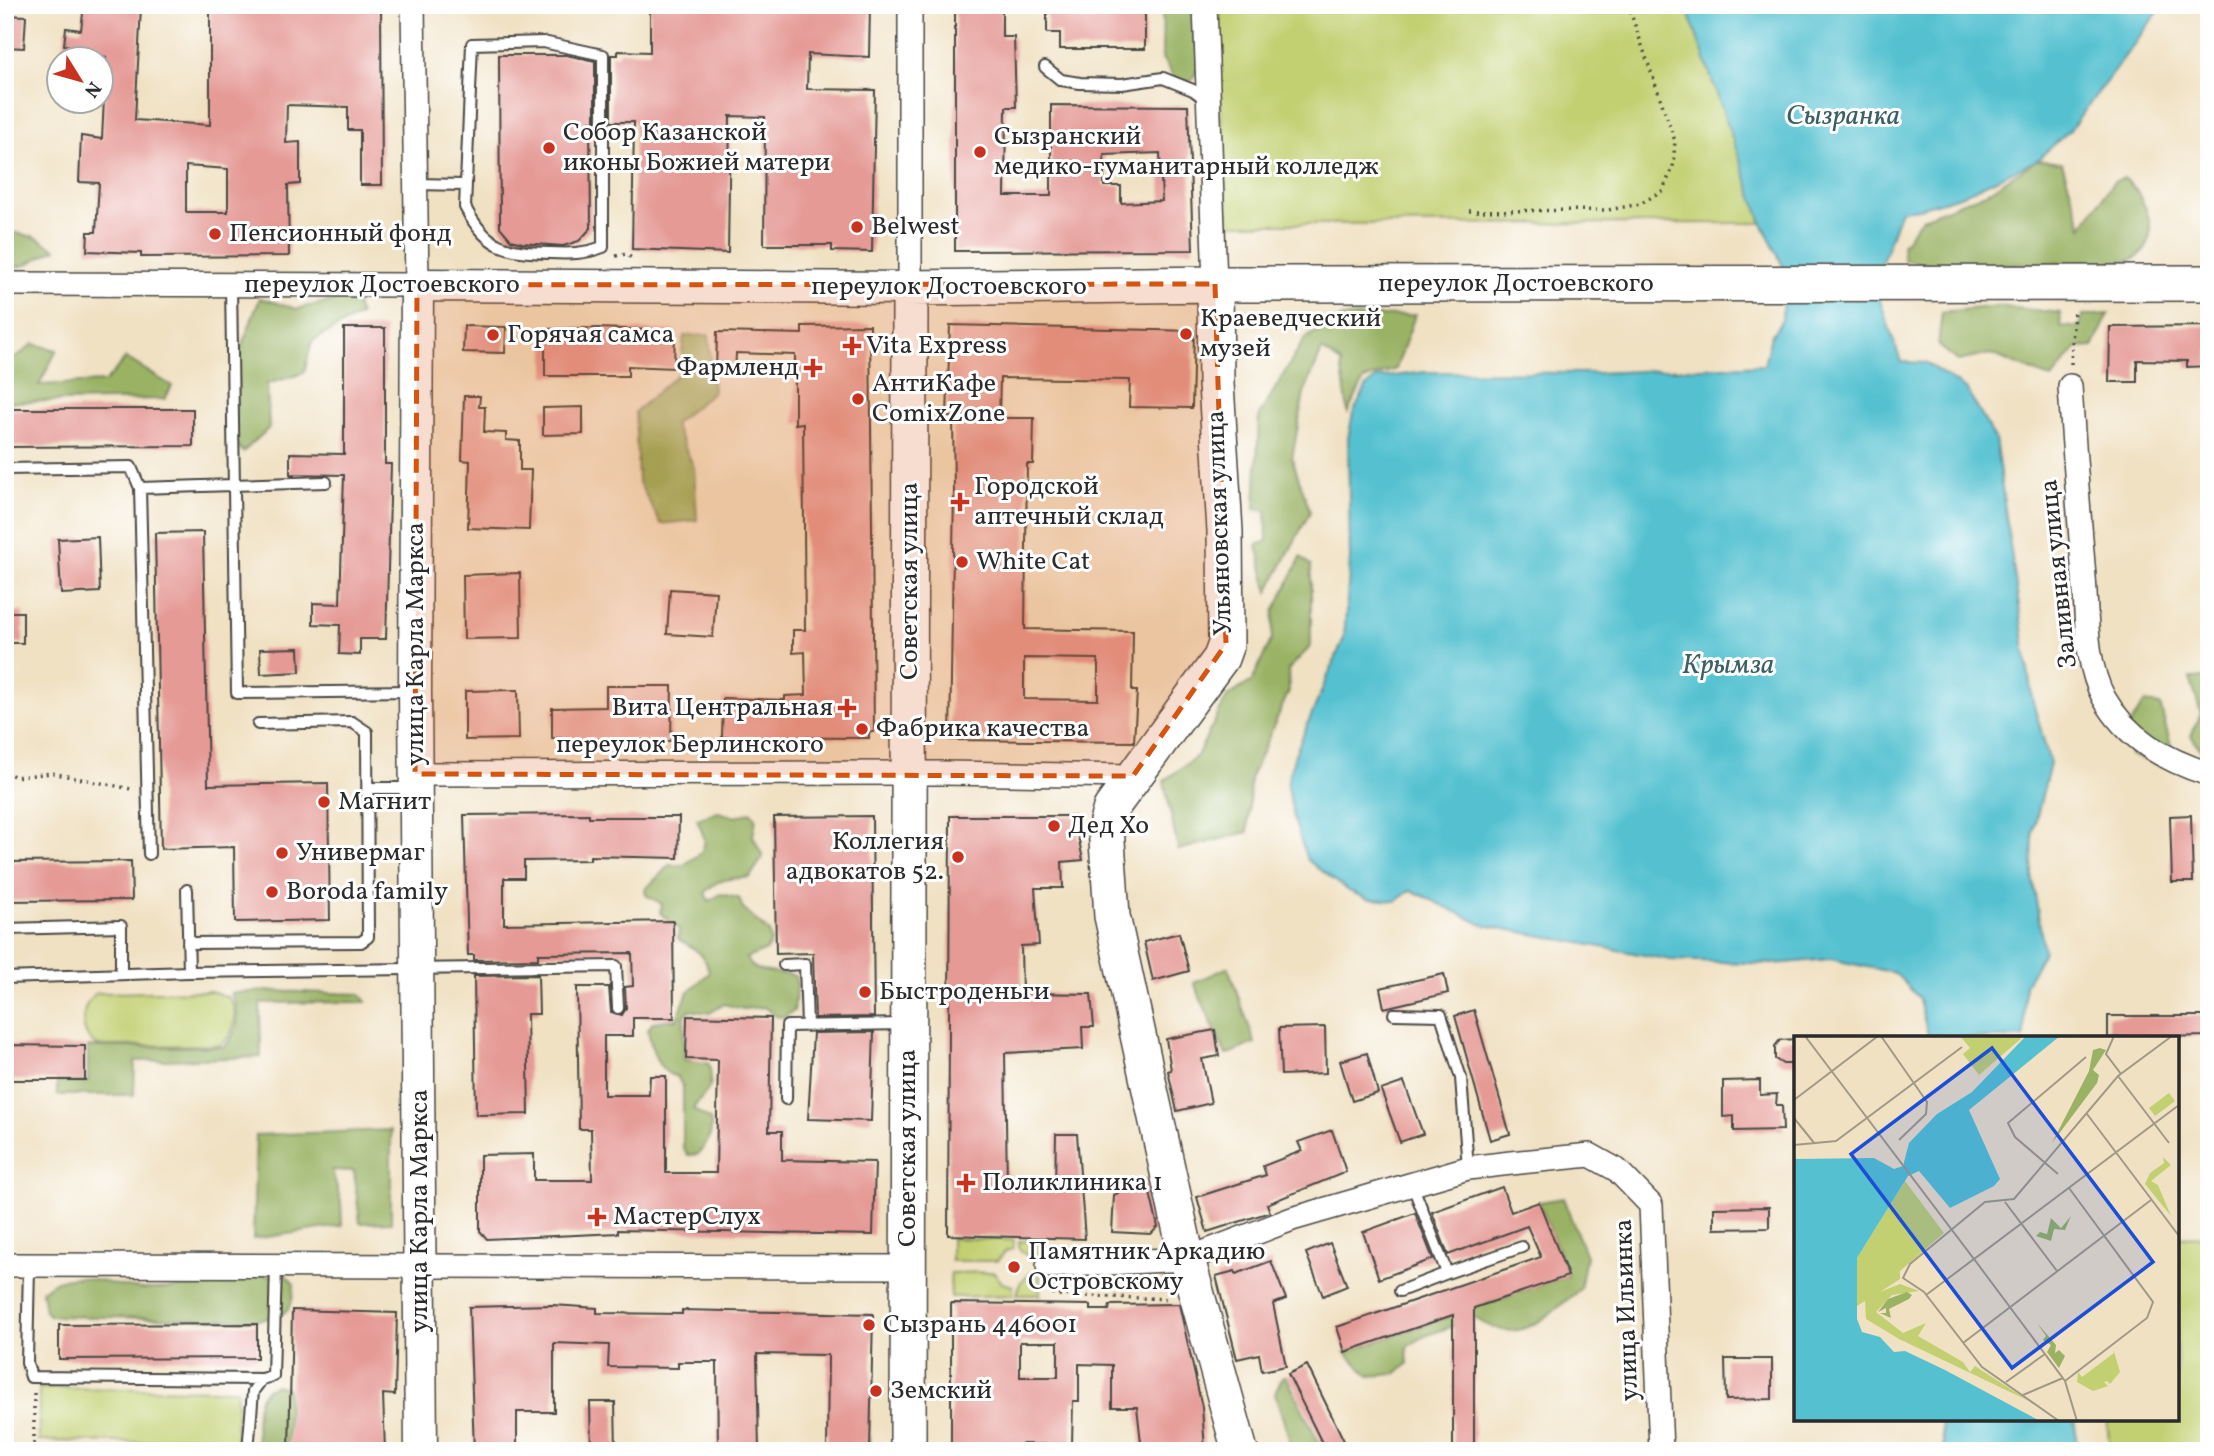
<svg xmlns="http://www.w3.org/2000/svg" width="2214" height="1456" font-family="Vollkorn,serif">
	<rect width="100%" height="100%" fill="#fff"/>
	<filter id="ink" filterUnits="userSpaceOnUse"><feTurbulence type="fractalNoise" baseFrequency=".0143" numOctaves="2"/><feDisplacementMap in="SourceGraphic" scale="14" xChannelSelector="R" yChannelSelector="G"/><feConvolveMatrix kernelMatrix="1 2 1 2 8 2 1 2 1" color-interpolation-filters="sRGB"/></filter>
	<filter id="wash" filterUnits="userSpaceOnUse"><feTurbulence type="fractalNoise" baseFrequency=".00686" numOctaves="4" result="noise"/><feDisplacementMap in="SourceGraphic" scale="28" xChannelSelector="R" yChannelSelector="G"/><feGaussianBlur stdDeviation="1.57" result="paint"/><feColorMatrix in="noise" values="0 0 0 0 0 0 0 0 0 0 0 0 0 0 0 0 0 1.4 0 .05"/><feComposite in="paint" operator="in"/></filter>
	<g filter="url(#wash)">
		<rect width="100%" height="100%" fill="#f0e1c3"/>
		<path fill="#c2d072" stroke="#767e4e" stroke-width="2" d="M1214,5h472l76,218 -534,1z
			M211,991l17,6c12,15 8,37 -8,48l-121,1c-21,-7 -20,-43 -2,-53z
			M2209,1236v215h-99l-3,-32h70v-182z
			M951,1238l62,2v9l-7,2 -9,10h-46z
			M1019,1241l22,1 -1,18 -9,-1 -12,-10z
			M994,1272l8,11 11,3v9l-62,2 -1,-24z
			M1032,1272h8v23h-23l3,-12z
			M39,1388l198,2 -1,61h-29l-1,-8 -167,-2z"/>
		<path fill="#99b264" stroke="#626e48" stroke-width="2" d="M1163,5h37l1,57 -9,18 -14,4 -16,-26z
			M2037,160l25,3 20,64 32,-46 10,-3c26,20 44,79 -3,84l-183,4 -34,-6 -2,-15 20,-27 64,-25z
			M5,231l30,6 21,12 -31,16 -20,4z
			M353,296l7,19 -48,26 -8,32 -37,11 2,44 -26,24 -9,-10 5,-89 21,-55 37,11z
			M1998,306l62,7 1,13 18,2 4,-12 26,-2 -16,33 -17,1 -24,31 -61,-25 -33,7 -20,-16 4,-33z
			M1415,315l-19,54 -32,11 -16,32 -7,-49 -19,-13 -18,43 -12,65 18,54 -42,80 -11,-47 10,-4 -1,-30 -11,-2 4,-93 46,-78 38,-21z
			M709,335l4,57 -39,32 20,43 3,53 -36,4 -23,-43 -3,-69 45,-40 4,-36z
			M33,344l24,6 -18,35 66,-3 21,-24 46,28 -7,13 -160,3v-36z
			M1301,557l10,9v80l-23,24 1,21 -39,88 -2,53 -70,18 -14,-69 33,-25 30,-59 25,-16 20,-43 2,-26z
			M2190,678h19v83l-18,-25 10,-22z
			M2144,703l16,2 12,45 -12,15 -30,-10 -2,-27z
			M718,812l18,5 15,-5 5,6 -3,18 10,21 -13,20c-20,3 -31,-1 -45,16l4,8 12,-7 18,4 4,11 26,23 2,9 -4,9 -21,8c9,19 31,12 49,18l2,9 -3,26 -10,6 -8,-1 -12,-9 -21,2 -19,-5 -14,9 -21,-3 -5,7v43l25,4c6,28 -3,25 -16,45l17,11c4,14 -3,25 -13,35h-9l-5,-8v-60l-6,-11c-20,-2 -26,-30 -29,-46l5,-8 24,-3 11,-27 21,-19c-2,-18 -16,-26 -31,-34l1,-10 -19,-16 2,-9 -16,-9 -1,-5 24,-25h15l18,-13 3,-12 -8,-21z
			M1228,967l27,76 -29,12 -32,-72z
			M271,991l89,3 6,8 -106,1 1,54 -126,4 -1,34h-77v-13h31v-35h136c17,-16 16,-35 7,-54z
			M391,1130v92l-31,1 -6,-52 -22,-1 9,32 1,24 -89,13 3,-104z
			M1563,1198l23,58 -6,33c-35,28 -60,60 -105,29l-50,18 -18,11 1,17 -13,10 -26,2 -24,-24 223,-76 -29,-74z
			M248,1275h38l8,9c-2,30 -6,30 -35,36l-209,-4 -5,-5 -3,-20c31,-29 66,-2 103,-2 30,0 76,-4 103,-14z
			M1283,1376h3l37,75h-35l1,-13 -14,-45z
			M275,1385l12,3 1,4 -1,59h-30c1,-22 -8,-58 18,-66z"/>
		<path fill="#55c1d0" stroke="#40767e" stroke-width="2" d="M1686,5h477l-93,125 -33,30 -77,36 -41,12 -18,2 -27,73 27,79 25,1 41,27 28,49 37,259 18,65 -17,69 -1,43 12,76 -19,34 -1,53h-95l-11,-41 -23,-24 -65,-14 -56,5 -103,-4 -188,-35 -72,-35 -15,11 -28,-2 -19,-8 -42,-31 -13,-41 -7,-35 8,-30 49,-116 6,-79 -2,-121 5,-25 14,-27 10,-8 48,-6 172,1 167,-8 7,-29 11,-16 1,-54 -21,-43z
			M1941,1419h133l5,32h-135z"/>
		<g id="blocks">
			<path fill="#e59a95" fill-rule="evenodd" d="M84,5l57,2 -6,113 75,5v-114l19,1v-7h152l1,180h-22v-55h-12v-23l-61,-2 -1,38 14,-1v42l-12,1 1,71 -148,1v-4l-54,-2 1,-19h8l3,-49 -20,-1 2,-46 21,3 4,-82 -36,-4 1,-7 -7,-1 2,-17 15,2zM186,166l42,3v43h-42z
				M650,5h220l-1,52 -61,-3 -1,35 68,1 -3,162 -40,-1v-6h-68l1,-128 -35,-1 -2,137 -96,-4 2,-127h-23v-67h7v-4l32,1z
				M955,5h47v32h12l2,70h-10l-1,89h46v-91l137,1 5,144 -238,1zM1160,153l2,48 -41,2v-17h-17v-31z
				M1047,5h98v44h-85v-16h-13z
				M5,15l21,1 -2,32 -19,-1z
				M499,55h67l29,6v61l-5,-1 1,107 -12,13 -16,5 -41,-3 -11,-3 -11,-13z
				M870,325l4,407h-5v6l-147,-1 1,-39 62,2v-4l21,-1 -1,-43 -12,1v-23h12l-2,-207 -8,1v-69l-59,-2 -1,20h-19l1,-41 85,2v-8z
				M950,325l244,6 -2,77 -63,-1 1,-27 -130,-2 -1,40h35l-1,46h-6l-2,165 108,2 -1,60h5l-3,51 -184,-2 4,-249 -1,-74h-6zM1024,658l74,1v41l-74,-1z
				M464,326l42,1 -1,26 -42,-1z
				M2209,326v40l-22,1v-6l-50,-1v22h-28l1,-55z
				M344,328h41v136h6l-5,175h-26v16l-21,-1 1,-29 -27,-1v-21l27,1 4,-129 -54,-1v-21l54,1z
				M598,328l77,3 -1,37 -46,-2v10h-83v-47z
				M464,396h16l-1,11h6l-1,25 22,1v7l14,1v29h11l-2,60 -61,-2 2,-67 -8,-1z
				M583,407v27l-40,1v-27z
				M5,409h188v37l-188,1z
				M203,532l5,253 120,-2 2,137 -95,2 -1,-75 -73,2 -6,-316z
				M98,537l2,55 -39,2 -3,-55z
				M520,573l1,65 -57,1 -1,-64z
				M670,589l46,3 -3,45 -46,-3z
				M5,612h18v31h-18z
				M299,648l1,24 -39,2 -1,-25z
				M606,686h66l-1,55 -119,-3v-30l54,-1z
				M518,690l1,49 -54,1v-49z
				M589,814v3h90l-1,41 -88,-2v4l-66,1v17h-20v46l169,-3 1,97h-41v18h-29v59h45l1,-19h16v97h50l2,-113 -32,-1 1,-43 84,2 -2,113h13v29l93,2 -2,73 -255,-5v3l-131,6 -7,-8v-76l54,-1v26h58l-1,-51h-12l-2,-142h32l2,25 11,3 4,-7 -1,-21 8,-1 -1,-33 -94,1v5l-64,1v-5h-6l-4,-140z
				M2191,815l2,67h-21l-2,-66z
				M872,816l2,201 -59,1 -2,-65 -37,1 -2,-137z
				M950,816h124l9,44 -21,2 1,26h-28l4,57 -18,1 1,47 69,1 3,33h-12l1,22 -78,4 2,132 48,1 1,-52h21l8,105 -137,-4z
				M131,861l1,39 -127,1v-39z
				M1179,933l10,38 -36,10 -9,-39z
				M1444,974l4,19 -64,15 -4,-20z
				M538,975l1,39h-12l2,100 -53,1 -2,-139z
				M1474,1010l36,124 -20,6 -35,-124z
				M2108,1016h101v20l-101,2z
				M1325,1027l1,46 -45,2 -2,-47z
				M1215,1030l4,26 -17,3 9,44 -34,8 -9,-40 3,-1 -5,-31z
				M874,1032l-3,89 -63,-2 5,-86z
				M1796,1039v25h-13l-8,-5v-13l5,-6z
				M5,1045l80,1v34h-80z
				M1367,1053l11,40 -26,8 -12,-40z
				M1760,1080v15l17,-1 -1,11h6l1,25 -49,1v-15l-11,1v-36z
				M1404,1082l19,52 -23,8 -19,-52z
				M1332,1130l14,42 -79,32 3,8 -63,20 -10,-35 69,-22 -3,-9 39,-15 -4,-9z
				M1147,1180l11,47 -7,7 -39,-2 2,-37 4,-2v-12z
				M1502,1187l9,25 28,-10 29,74 -94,32v143h-21v-136l-108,37 -8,-25 204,-70 -14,-31 -79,29 -16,-43z
				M1769,1207v21l-55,1v-21z
				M1415,1213l18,46 -54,20 -16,-47z
				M1330,1243l17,43 -24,10 -17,-43z
				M1271,1261l15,38 -13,5 13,62 -24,5 -3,-17 -22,5 -21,-83 19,-5 1,3z
				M951,1303l139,2v5h19l1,-5 69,-1 23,103 3,44h-63l-5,-44h-25v-42l-33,-1v37h-6l-1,44 -51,-1v7h-70zM1020,1342h38v35h-38z
				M553,1305l44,3v5l85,1v-4l191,4 -3,137h-43l1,-96 -71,-1 2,97h-41l-1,-89h-39v6l-70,-1 1,-22 -55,-2v69h-37v39h-43l-5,-144z
				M292,1310l105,3 -2,82 -12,-1 2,57h-96z
				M257,1324v34l-198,1v-34z
				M1725,1359h47v40l-46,1z
				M1307,1365l42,86h-23l-38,-77z
				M590,1402h25l1,49h-25z"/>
		</g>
	</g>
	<g filter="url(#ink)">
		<use href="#blocks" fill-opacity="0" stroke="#494642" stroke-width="2"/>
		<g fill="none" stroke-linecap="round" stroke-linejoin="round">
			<defs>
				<path id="lane" d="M543,42l60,13v192c-19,7 -34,7 -53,6 -44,-1 -64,-5 -85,-46l7,-163z
					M1045,67l16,13 19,3 42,1 41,-6 30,12 15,11
					M416,184l49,1
					M231,284l6,409 175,-2
					M5,469l126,-2 9,21
					M368,788h44
					M149,854l-9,-366 186,-6
					M187,890l2,82 427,-6 2,42
					M5,929l116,-3v48
					M188,943l173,-1 7,-5 -1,-205 -15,-10 -94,2
					M784,965l21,-1 2,62
					M5,978l184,-6
					M1394,1014l47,1 20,63 7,90
					M786,1099l1,-73 118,-2
					M1412,1184l35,89 75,-26
					M29,1265l-2,98 4,14 231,2
					M1400,1291l47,-18
					M248,1451l5,-60 9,-12 11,-3 3,-110"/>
				<path id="street" d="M1205,5l10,279
					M5,284l412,1 -4,-280
					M910,288v-283
					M2070,386c4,64 9,128 14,191 3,38 1,87 20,121 23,41 61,62 105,76
					M415,774l527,-1 191,3
					M5,1265l903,2
					M1048,1266l139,-7 105,-40 176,-51 43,-5 79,-8 27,15 34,35 10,246"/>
				<path id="secondary" d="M421,1451l-6,-760 2,-406 493,3"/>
				<path id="primary" d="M1215,284l1,100 9,147 1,113 -5,14 -110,150 -5,18 6,90 75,343 53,192
					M908,1451l2,-1163 305,-4 994,-1"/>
			</defs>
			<use href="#lane" stroke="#494642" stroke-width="14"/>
			<use href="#street" stroke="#494642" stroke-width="26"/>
			<use href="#secondary" stroke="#494642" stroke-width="35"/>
			<use href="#primary" stroke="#494642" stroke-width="38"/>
			<path stroke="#494642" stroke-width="3.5" stroke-dasharray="2 5" stroke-linecap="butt" d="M1469,211l139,-1 32,-6 22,-13 11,-23 2,-27 -47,-136
				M616,256l10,-2 7,5
				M2071,364l3,-55
				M5,772l11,5 36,-4 79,16
				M1052,1286l2,9 116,4
				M34,1393v58"/>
			<use href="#lane" stroke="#fff" stroke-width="10"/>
			<use href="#street" stroke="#fff" stroke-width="23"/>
			<use href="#secondary" stroke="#fff" stroke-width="32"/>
			<use href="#primary" stroke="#fff" stroke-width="35"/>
		</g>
	</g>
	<path fill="#d5540f" fill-opacity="0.2" stroke="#d5540f" stroke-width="5" stroke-dasharray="14 9" stroke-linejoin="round" d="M1215,284l11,360 -93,132 -718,-2 2,-489z"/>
	<g fill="#c8321e" stroke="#fff" stroke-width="2.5">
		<circle cx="549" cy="148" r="7"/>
		<circle cx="980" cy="152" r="7"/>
		<circle cx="857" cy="227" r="7"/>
		<circle cx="215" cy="234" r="7"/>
		<circle cx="1186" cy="334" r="7"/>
		<circle cx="493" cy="335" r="7"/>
		<path d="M848.5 335.5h7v7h7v7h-7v7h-7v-7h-7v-7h7z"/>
		<path d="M809.5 357.5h7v7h7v7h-7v7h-7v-7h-7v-7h7z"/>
		<circle cx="858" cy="399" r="7"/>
		<path d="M956.5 491.5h7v7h7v7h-7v7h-7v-7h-7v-7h7z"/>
		<circle cx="962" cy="562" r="7"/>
		<path d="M843.5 697.5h7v7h7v7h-7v7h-7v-7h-7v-7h7z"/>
		<circle cx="862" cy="729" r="7"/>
		<circle cx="324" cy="802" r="7"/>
		<circle cx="1054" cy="826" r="7"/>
		<circle cx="282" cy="853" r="7"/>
		<circle cx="958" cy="857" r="7"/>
		<circle cx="272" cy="892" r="7"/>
		<circle cx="865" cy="992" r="7"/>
		<path d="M962.5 1172.5h7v7h7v7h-7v7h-7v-7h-7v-7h7z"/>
		<path d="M593.5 1206.5h7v7h7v7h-7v7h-7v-7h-7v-7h7z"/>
		<circle cx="1014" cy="1267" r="7"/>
		<circle cx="869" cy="1325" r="7"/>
		<circle cx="876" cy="1391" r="7"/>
	</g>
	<g text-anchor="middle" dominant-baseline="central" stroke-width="6" stroke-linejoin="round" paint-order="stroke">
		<g font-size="26" fill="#2b2b2b" stroke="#fff" text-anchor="start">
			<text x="563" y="133">Собор Казанской<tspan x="563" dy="30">иконы Божией матери</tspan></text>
			<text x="994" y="137">Сызранский<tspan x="994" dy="30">медико-гуманитарный колледж</tspan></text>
			<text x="871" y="227">Belwest</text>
			<text x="229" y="234">Пенсионный фонд</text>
			<text x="1200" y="319">Краеведческий<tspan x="1200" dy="30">музей</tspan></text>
			<text x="507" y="335">Горячая самса</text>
			<text x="866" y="346">Vita Express</text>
			<text x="799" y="368" text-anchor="end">Фармленд</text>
			<text x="872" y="384">АнтиКафе<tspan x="872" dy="30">ComixZone</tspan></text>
			<text x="974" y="487">Городской<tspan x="974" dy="30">аптечный склад</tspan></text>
			<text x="976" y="562">White Cat</text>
			<text x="833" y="708" text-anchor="end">Вита Центральная</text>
			<text x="876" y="729">Фабрика качества</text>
			<text x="338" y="802">Магнит</text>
			<text x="1068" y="826">Дед Хо</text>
			<text x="944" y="842" text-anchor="end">Коллегия<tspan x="944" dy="30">адвокатов 52.</tspan></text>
			<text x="296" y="853">Универмаг</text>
			<text x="286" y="892">Boroda family</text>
			<text x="879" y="992">Быстроденьги</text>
			<text x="982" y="1183">Поликлиника 1</text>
			<text x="613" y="1217">МастерСлух</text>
			<text x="1028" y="1252">Памятник Аркадию<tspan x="1028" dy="30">Островскому</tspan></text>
			<text x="883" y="1325">Сызрань 446001</text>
			<text x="890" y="1391">Земский</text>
		</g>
		<g font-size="26" fill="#2b2b2b" stroke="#fff">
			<text x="1516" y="284">переулок Достоевского</text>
			<text x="382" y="285">переулок Достоевского</text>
			<text x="949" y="287">переулок Достоевского</text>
			<text transform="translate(1220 523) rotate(-92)">Ульяновская улица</text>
			<text transform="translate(2059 574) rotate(-96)">Заливная улица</text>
			<text transform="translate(910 581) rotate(-90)">Советская улица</text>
			<text transform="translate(416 644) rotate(-90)">улица Карла Маркса</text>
			<text x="690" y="745">переулок Берлинского</text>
			<text transform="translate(908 1148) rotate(-90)">Советская улица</text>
			<text transform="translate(420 1211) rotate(-90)">улица Карла Маркса</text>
			<text transform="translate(1627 1310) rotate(-92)">улица Ильинка</text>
		</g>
		<g font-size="28" font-style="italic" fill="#3a6065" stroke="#fff">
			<text x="1843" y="116">Сызранка</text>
			<text x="1728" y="665">Крымза</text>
		</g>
	</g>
	<g transform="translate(1794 1036)">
		<rect width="385" height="385" fill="#f0e1c3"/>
		<path d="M166,0h64l-45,39 -16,-21 7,-6zM375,57l6,8 -20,15 -6,-8zM369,121l8,8 -20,16 7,4 13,31 -26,-32 5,-11 14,-10zM111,145l39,52 -44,38v8l-20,13 20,-8 19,7 -27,4 -16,17 27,21 23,-10 -8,13 45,26 7,10 5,-6 54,35 -130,-62 -33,-20 -1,-18 -8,5v-48zM319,312l7,24 -10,12 -3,-3 -3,1 4,4 -15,5 -16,-9 1,-10 4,5 32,-24z" fill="#c2d072"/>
		<path d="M306,12l6,2 -13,20 6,5 -2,8 -45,60 37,-72 4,-21zM277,180l-6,14 -11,-1 -3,12 -15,-5 4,-4 7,2 4,-16 10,10zM113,256l5,3 -3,4 -20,10 2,9 -11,-5h6v-5l-8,4 10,-13zM243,287l19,22 -1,8 4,-3 6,6 -6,12 -12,-16 4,-7 -8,-5 3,-4z" fill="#99b264"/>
		<path d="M232,0h34l-91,74 31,69 -6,7 -44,22 -31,-37 -11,5 -51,82v61l5,13 18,5 14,15 11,-1 40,19 95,51h-246v-262l80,-1 20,11 9,-3 6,-23 28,-29 35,-22z" fill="#55c1d0"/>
		<path fill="none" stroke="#a19886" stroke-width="2" d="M11,0l169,223 205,-154M87,0l46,66 -1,12 -27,26M320,0l-8,18 15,20M324,40l51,67M0,64l84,-64M293,78l92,122M0,82l21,26M0,109l42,-4 126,-94M264,138l-43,-37 -7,-14 78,-66M211,166l52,69M157,194l-41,34 -7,14 21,14 58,75 77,54M157,194l34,-28 29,-3 104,-123 54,-40M132,259l48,-36 91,122 12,40M169,307l188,-143M271,345l82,-63 6,-16 -84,-114M212,346l39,-28M229,359l40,-17"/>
		<path fill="#1d4ed8" fill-opacity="0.15" stroke="#1d4ed8" stroke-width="3.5" d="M198,12l161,214 -141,106 -161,-214z"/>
		<rect width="385" height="385" fill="none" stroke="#2b2b2b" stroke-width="3.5"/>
	</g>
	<rect width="2214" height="1456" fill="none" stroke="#fff" stroke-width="28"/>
	<g transform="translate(80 80) rotate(127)"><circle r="33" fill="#ffffff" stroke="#aaaaaa" stroke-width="2"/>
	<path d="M0-5L12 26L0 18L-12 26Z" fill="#c8321e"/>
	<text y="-10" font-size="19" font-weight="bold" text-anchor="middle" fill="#2b2b2b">N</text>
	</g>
</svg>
